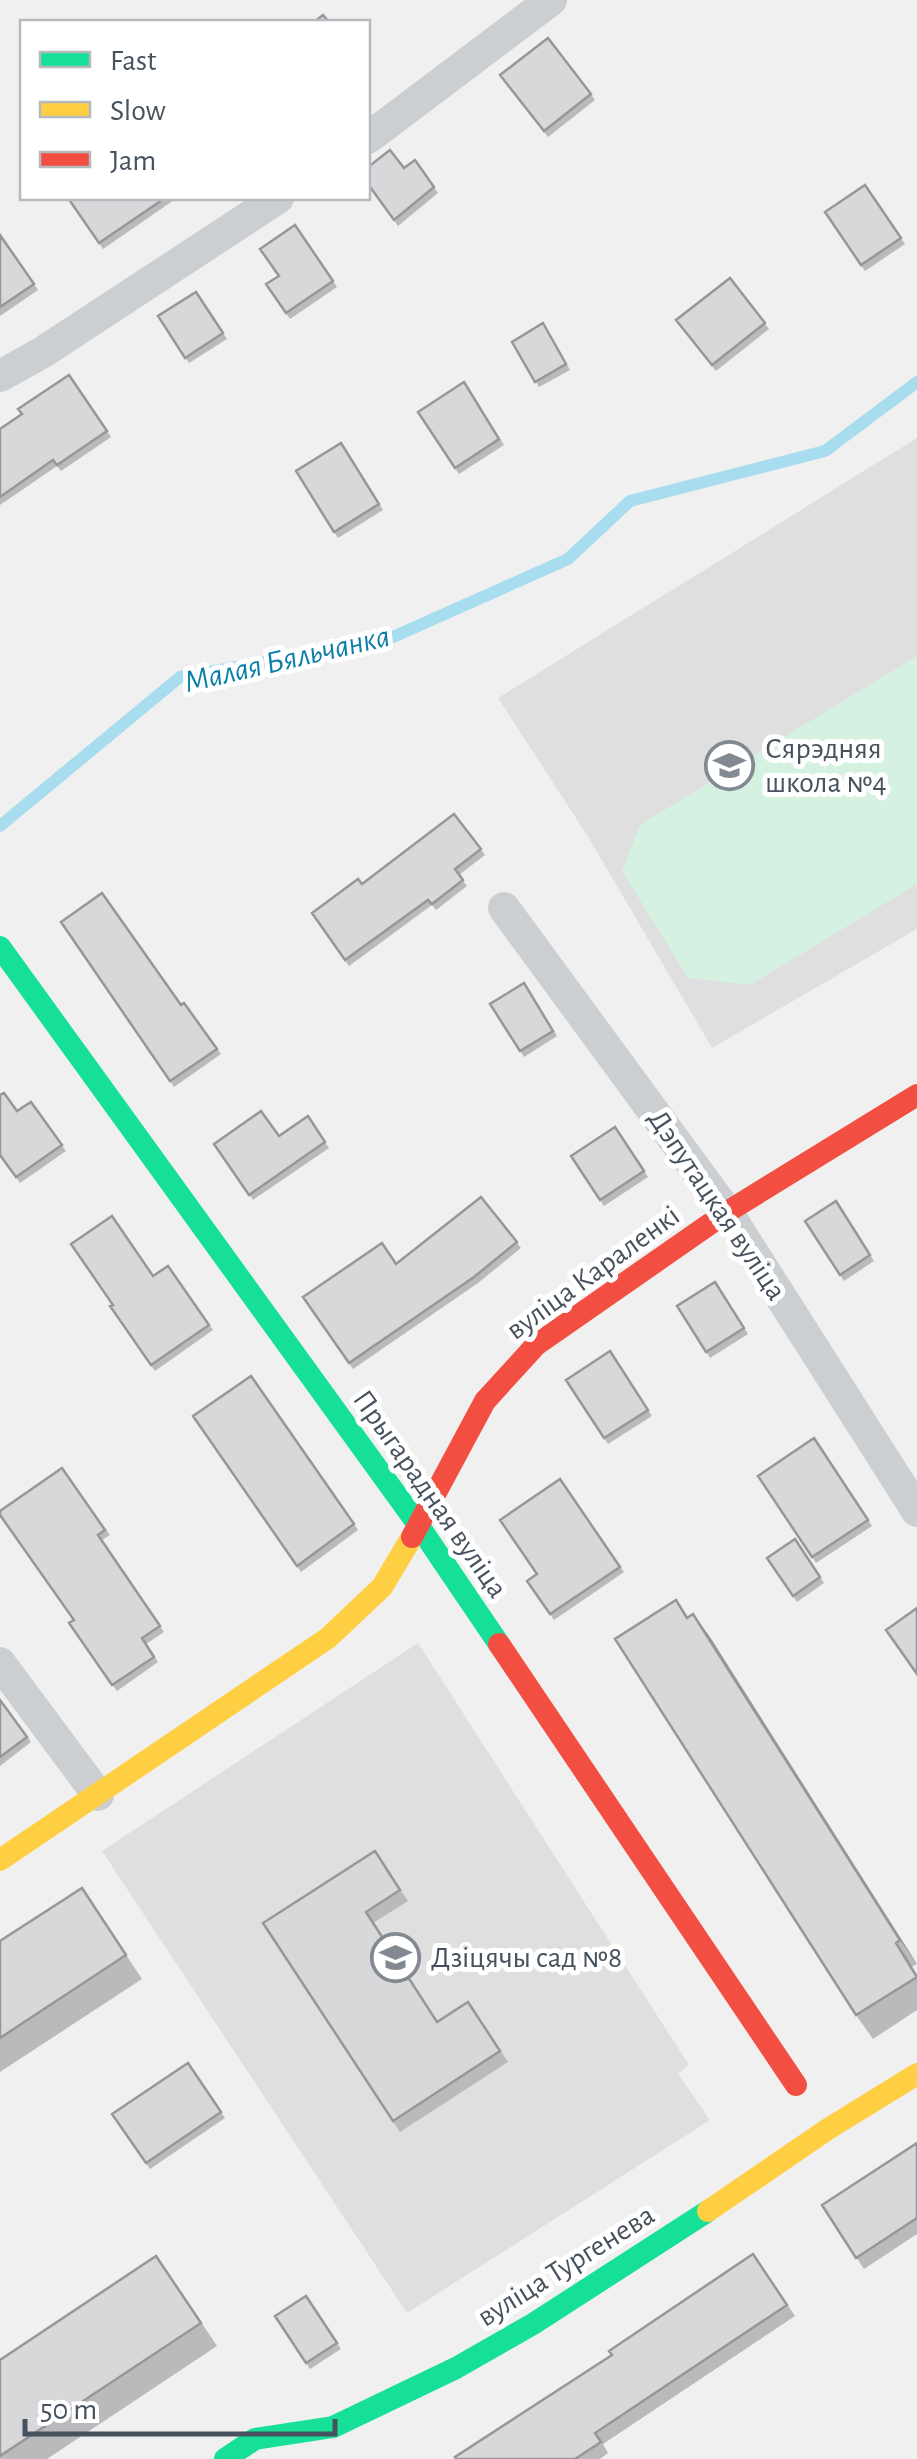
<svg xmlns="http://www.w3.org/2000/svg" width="917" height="2459" font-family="'Alegreya Sans',sans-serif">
	<rect width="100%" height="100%" fill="#f1f0f0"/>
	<path fill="#dfdfe0" d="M917,438v491l-205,119 -125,-213 -89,-137z
		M418,1643l271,422 -11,9 32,46 -303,193 -305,-462z"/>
	<path fill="#d4f1e1" d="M917,656v228l-167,101 -62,-7 -66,-107 18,-46z"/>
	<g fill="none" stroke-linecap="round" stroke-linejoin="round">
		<path stroke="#a8dcef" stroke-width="12" d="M0,826l180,-149 204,-36 184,-82 62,-58 195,-50 92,-69"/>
		<path stroke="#cccfd1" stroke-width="32" d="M368,138l183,-138
			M0,376l43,-24 235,-154
			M504,908l223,304 190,299
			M0,1663l98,132"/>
		<path stroke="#16e098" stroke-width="22" d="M0,947l419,579 80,118
			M225,2459l30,-20 78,-12 123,-59 77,-44 175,-113"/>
		<path stroke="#ffcf43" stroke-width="22" d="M0,1860l328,-222 54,-51 30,-50
			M708,2211l120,-82 89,-55"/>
		<path stroke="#f24e42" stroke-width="22" d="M412,1537l73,-136 51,-56 191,-133 190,-117
			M499,1644l297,441"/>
	</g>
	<path fill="#bababc" d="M548,38l47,62 -47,37 -48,-62z
		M415,160l23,33 -40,33 -30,-42 36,-16z
		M865,185l40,59 -40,27 -40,-59z
		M68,198h109l-74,51z
		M295,225l42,62 -47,32 -24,-35 13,-8z
		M0,235l38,55 -38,26z
		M730,278l39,51 -53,42 -40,-51z
		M196,292l31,47 -38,24 -31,-47z
		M547,329l23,41 -31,17 -27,-45z
		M69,375l42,62 -50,34 -4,-5 -57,39v-76l22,-15z
		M464,382l40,63 -45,29 -41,-62z
		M341,443l42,67 -45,28 -42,-67z
		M454,814l31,41 -26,20 8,11 -31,24 -4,-5 -83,61 -37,-53 50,-29z
		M61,922l120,83 3,-2 37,51 -47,33z
		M524,983l33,53 -33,21 -34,-53z
		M31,1102l35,49 -46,32 -20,-28 17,-44z
		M308,1116l21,32 -76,52 -39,-56 65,-8z
		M615,1127l33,50 -44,29 -33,-50z
		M481,1197l40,51 -43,35 -125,86 -50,-72 94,-33z
		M836,1201l38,60 -30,20 -39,-60z
		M168,1266l45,64 -58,41 -45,-65z
		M715,1282l33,52 -38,24 -33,-52z
		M610,1351l42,65 -44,28 -42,-64z
		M251,1376l107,154 -57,42 -108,-156z
		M814,1438l58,88 -56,37 -58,-87z
		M62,1468l48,67 -8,5 62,92 -18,12 12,18 -41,29 -48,-68 4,-3z
		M560,1479l64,93 -70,48 -27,-39 10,-7z
		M795,1539l29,44 -27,19 -30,-44z
		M693,1614l224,350 -5,3 5,8v35l-44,29 -17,-24 -168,-398z
		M0,1700l31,42 -31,24z
		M375,1851l33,50 -35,22 65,99 30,-20 40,60 -108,70 -137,-209z
		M82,1888l60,91 -142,93v-131z
		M188,2063l37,55 -75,51 -38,-55z
		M917,2143v91l-53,35 -42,-64z
		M753,2254l42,62 -192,128 5,9 -8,6h-144l156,-104z
		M173,2280l44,66 -170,113h-47v-99z
		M306,2296l35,53 -31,20 -35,-53z"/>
	<path fill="#979799" d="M693,1614l17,23 207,327 -17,-24z"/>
	<path fill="#d8d8db" stroke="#979799" stroke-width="2.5" d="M323,15l6,7h-15z
		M548,38l43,56 -47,37 -44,-56z
		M390,150l14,18 11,-8 19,27 -40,33 -26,-36v-17z
		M865,185l36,53 -40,27 -36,-53z
		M68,198h97l-66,45z
		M295,225l38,56 -47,32 -20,-29 13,-8 -19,-27z
		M0,235l34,49 -34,23z
		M730,278l35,45 -53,42 -36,-45z
		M196,292l27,41 -38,25 -27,-42z
		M543,323l23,41 -31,18 -23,-40z
		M69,375l38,56 -50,34 -4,-5 -53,37v-68l22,-15 -4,-5z
		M464,382l35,57 -44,29 -37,-56z
		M341,443l38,61 -45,28 -38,-61z
		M454,814l27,35 -26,20 8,11 -31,24 -4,-4 -83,60 -33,-47 46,-34 4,5z
		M102,893l79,112 3,-2 33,46 -47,32 -109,-159z
		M524,983l29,48 -33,20 -30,-47z
		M4,1093l13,18 14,-9 31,43 -46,32 -16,-22v-60z
		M261,1111l18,25 29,-20 17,26 -76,53 -35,-51z
		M615,1127l29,44 -44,29 -29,-44z
		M481,1197l36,45 -43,35 -125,86 -46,-66 79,-54 14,21z
		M836,1201l34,54 -30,20 -35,-54z
		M112,1216l41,60 15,-10 41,59 -58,40 -41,-59 3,-1 -42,-61z
		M715,1282l29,46 -38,24 -29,-46z
		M610,1351l38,59 -44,28 -38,-58z
		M251,1376l103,148 -57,42 -104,-150z
		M814,1438l54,82 -56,37 -54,-81z
		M62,1468l43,62 -7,5 62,91 -18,12 12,19 -42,28 -43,-62 5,-3 -74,-105v-4z
		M560,1479l60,88 -70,47 -23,-33 10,-7 -37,-54z
		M795,1539l25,38 -27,19 -26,-38z
		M676,1600l11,18 6,-4 207,326 -4,3 21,34 -61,38 -241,-376z
		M917,1608v66l-31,-44z
		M0,1700l27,37 -27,20z
		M375,1851l25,39 -34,22 71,110 31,-20 32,49 -107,70 -130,-198z
		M82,1888l44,67 -126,83v-97z
		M188,2063l33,49 -75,51 -34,-49z
		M917,2143v75l-61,40 -34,-53z
		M753,2254l34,51 -192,128 6,9 -26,17h-119l-1,-2 157,-102 -3,-4z
		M156,2256l45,67 -201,133v-96z
		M306,2296l31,47 -31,20 -31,-47z"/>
	<defs>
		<symbol id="school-ring" viewBox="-11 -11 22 22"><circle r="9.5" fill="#fff" stroke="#828991" stroke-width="1.5"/><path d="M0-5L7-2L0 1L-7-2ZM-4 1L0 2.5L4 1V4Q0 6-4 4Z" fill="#828991"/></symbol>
	</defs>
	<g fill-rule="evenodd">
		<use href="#school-ring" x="702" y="738" width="55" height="55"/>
		<use href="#school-ring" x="368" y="1930" width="55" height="55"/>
	</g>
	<g text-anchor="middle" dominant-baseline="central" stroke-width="10" stroke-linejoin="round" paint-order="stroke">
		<g font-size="30" fill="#47525e" stroke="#fff" text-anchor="start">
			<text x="765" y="749">Сярэдняя<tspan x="765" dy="34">школа №4</tspan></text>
			<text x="431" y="1958">Дзіцячы сад №8</text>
		</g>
		<g font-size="30" fill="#47525e" stroke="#fff">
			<text transform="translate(717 1205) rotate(56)">Дэпутацкая вуліца</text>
			<text transform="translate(593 1273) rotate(-36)">вуліца Караленкі</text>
			<text transform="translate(430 1494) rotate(55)">Прыгарадная вуліца</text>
			<text transform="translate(566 2266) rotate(-32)">вуліца Тургенева</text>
		</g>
		<g font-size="32" font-style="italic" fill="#087ea8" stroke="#fff">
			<text transform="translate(287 659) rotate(-13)">Малая Бяльчанка</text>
		</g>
	</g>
	<rect x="20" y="20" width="350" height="180" fill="#ffffff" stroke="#b5babf" stroke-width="2.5"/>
	<rect x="40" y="52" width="50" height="15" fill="#16e098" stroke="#b5babf" stroke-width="2.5"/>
	<text x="110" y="70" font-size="30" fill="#47525e">Fast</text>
	<rect x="40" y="102" width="50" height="15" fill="#ffcf43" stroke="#b5babf" stroke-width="2.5"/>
	<text x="110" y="120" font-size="30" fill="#47525e">Slow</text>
	<rect x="40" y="152" width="50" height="15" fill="#f24e42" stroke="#b5babf" stroke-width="2.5"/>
	<text x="110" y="170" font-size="30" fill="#47525e">Jam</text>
	<path d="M25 2419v15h310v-15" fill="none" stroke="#47525e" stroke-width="5"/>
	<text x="40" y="2419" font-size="30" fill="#47525e" stroke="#ffffff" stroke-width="8" paint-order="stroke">50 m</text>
</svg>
